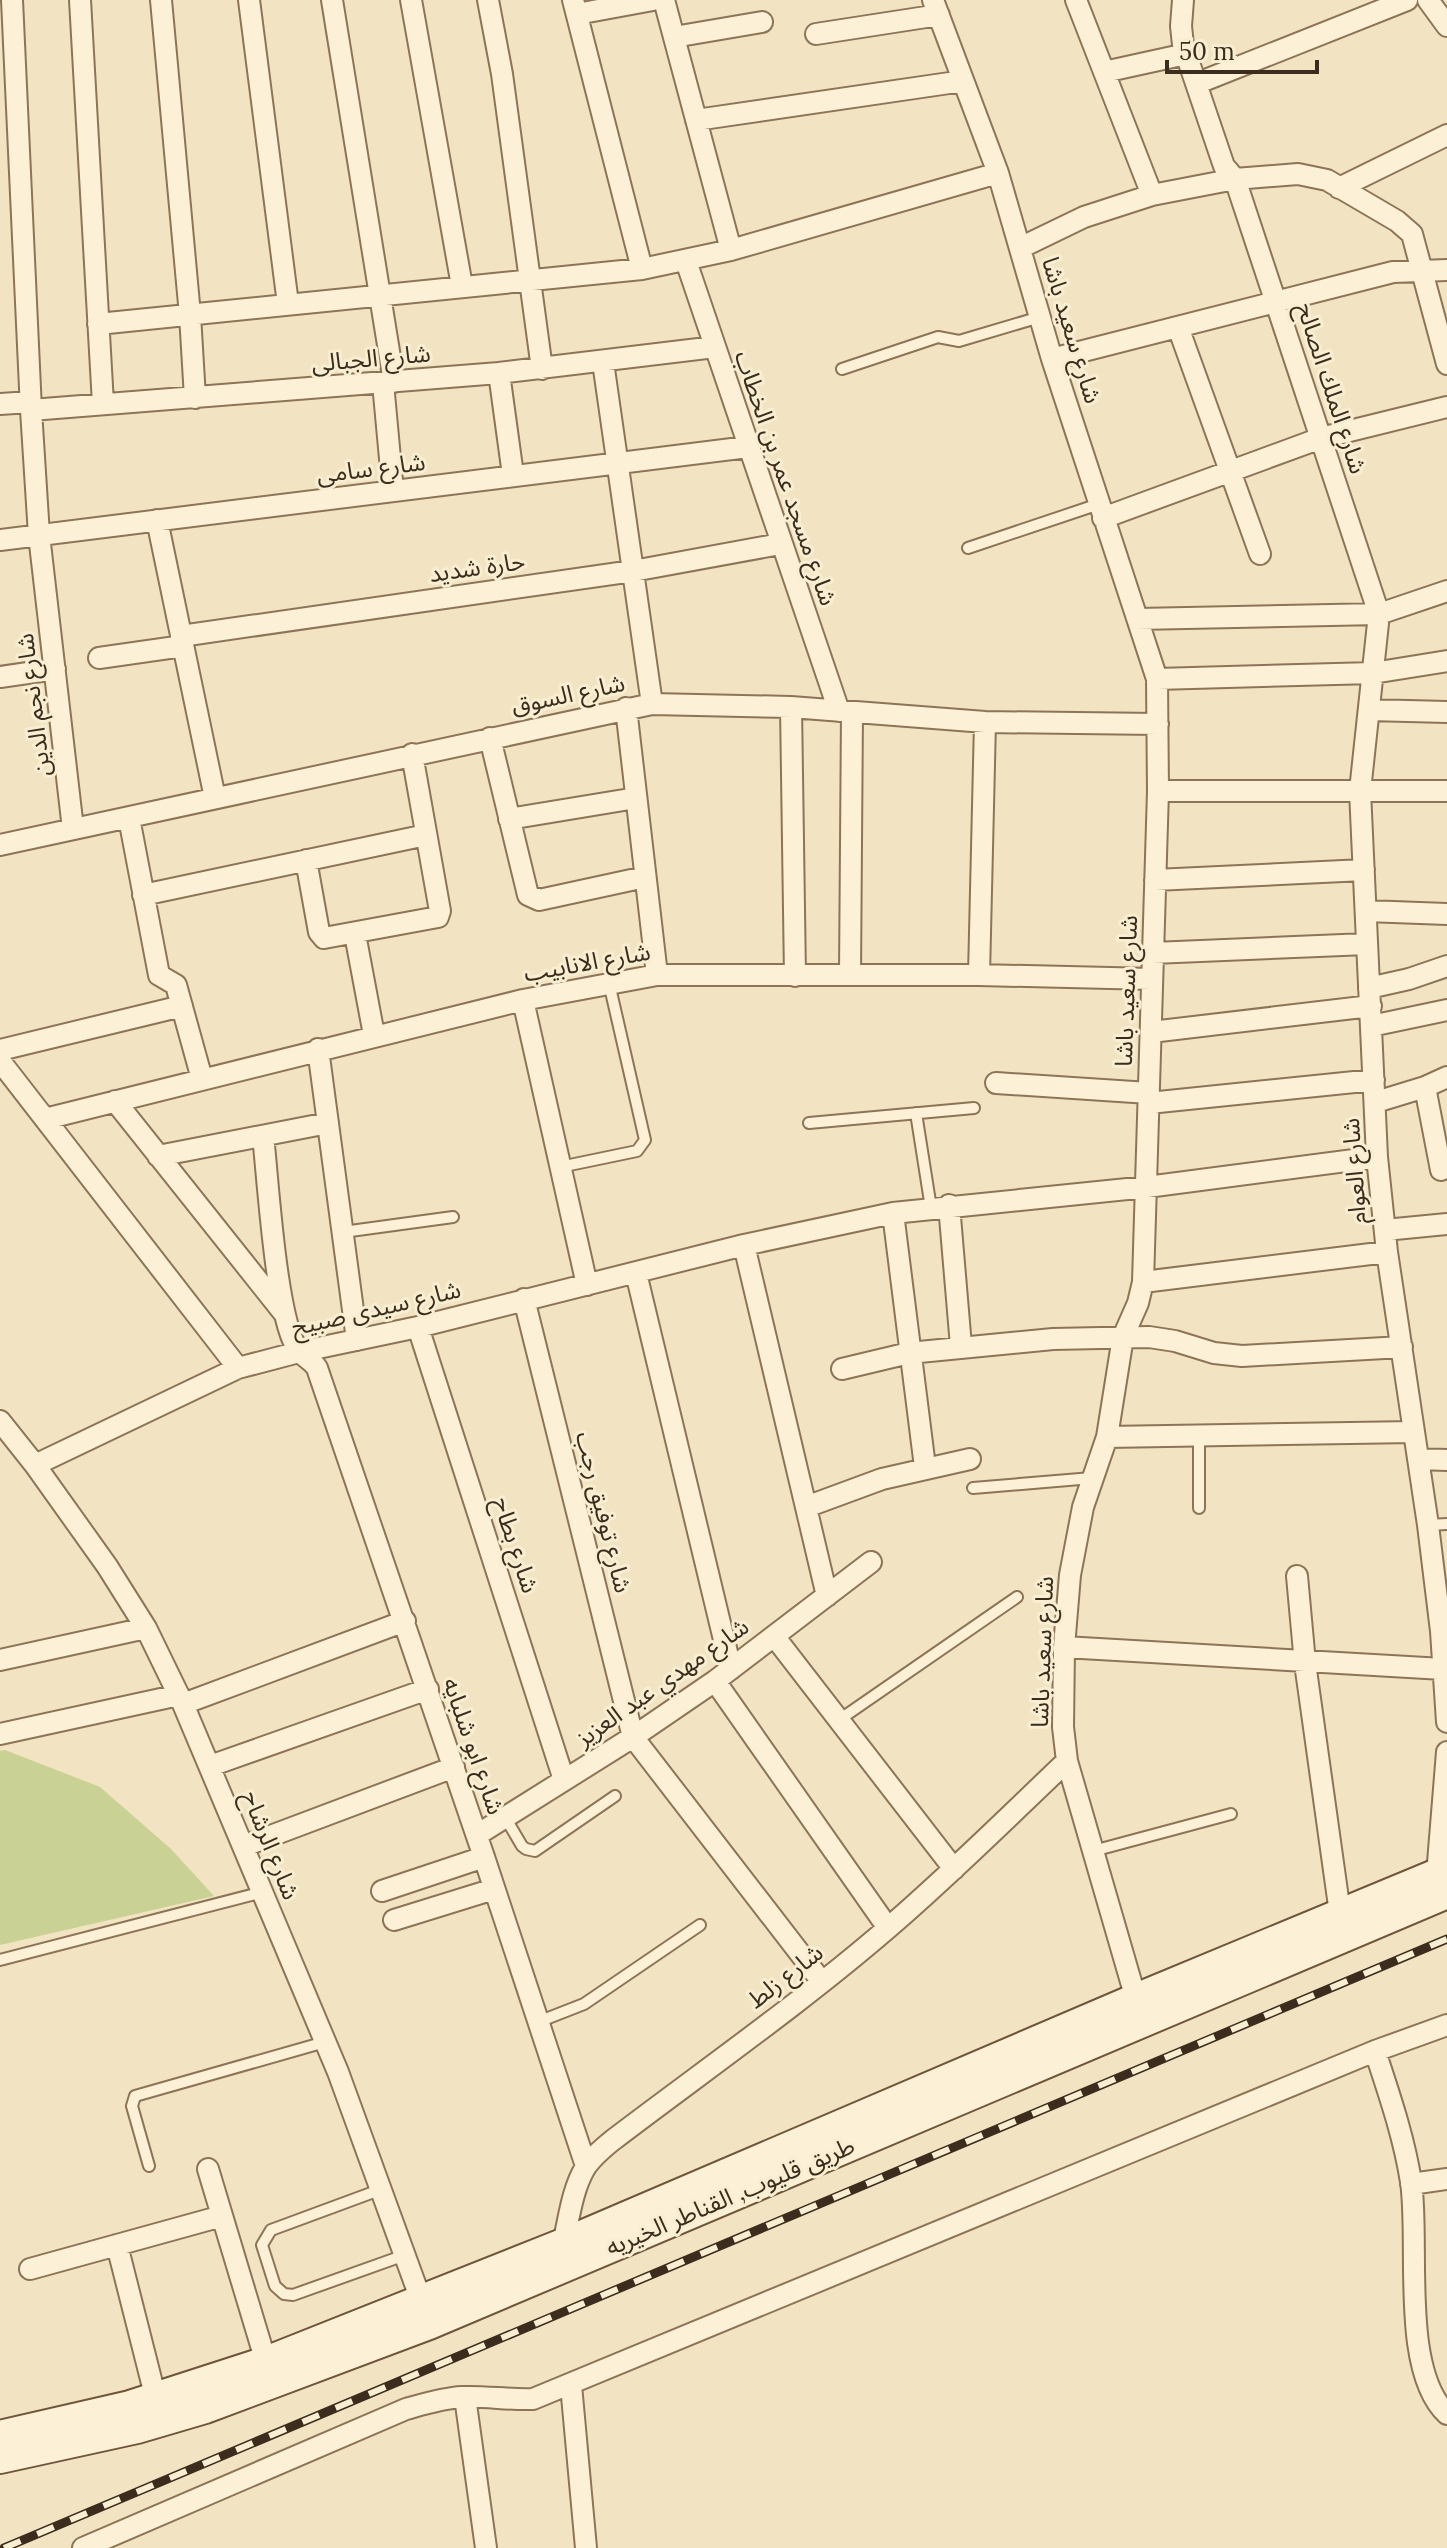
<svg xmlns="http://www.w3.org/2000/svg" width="1447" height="2548" font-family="Lora,'Noto Sans Arabic',serif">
	<rect width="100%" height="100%" fill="#f2e4c2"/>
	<path fill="#c9d195" d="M5,1750l95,37 71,62 43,47 -214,49v-194z"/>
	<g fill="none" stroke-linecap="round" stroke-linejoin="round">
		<defs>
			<path id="service" d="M842,369l96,-32 21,4 81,-24
				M968,548l131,-44
				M916,1113l15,95
				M809,1123l165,-15
				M560,1167l77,-16 8,-11 -36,-157
				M343,1232l110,-15
				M1199,1436v72
				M973,1488l119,-10
				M1428,1525l19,-1
				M839,1720l178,-123
				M505,1817l17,29 4,3 9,2 80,-55
				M1093,1851l138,-37
				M0,1960l263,-68
				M538,2022l46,-18 116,-79
				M149,2166l-17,-60 3,-10 190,-54
				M382,2189l-111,41 -9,15 13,41 9,8 9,1 112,-40"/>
			<path id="minor" d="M12,0l19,410 8,125 34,294
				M80,0l23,404
				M161,0l29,315 5,83
				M249,0l39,304
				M332,0l62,382
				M411,0l51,286
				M488,0l14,74 40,295
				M573,0l69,269
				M664,0l67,250
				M933,0l65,173 54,186 105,320 1,112 -15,491 -5,21 -15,34 -16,100 -24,70 -13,68 -6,72 -1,80 4,34 69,238
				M1076,0l76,195
				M1183,0l-2,26 2,19 41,121 11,13 144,435 -19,177 17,366 10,95 41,273 13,106 6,91
				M1428,0l19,26
				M577,14l76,-14
				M816,34l123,-19
				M674,37l88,-15
				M1104,72l82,-18
				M1198,83l209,-83
				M696,120l267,-39
				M1339,188l108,-53
				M1020,248l64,-31 68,-22 83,-16 63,-5 29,6 70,41 15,13 35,130
				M686,261l153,450
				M98,324l544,-55 89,-19 267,-77
				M1178,327l82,227
				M1052,359l341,-87 54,-2
				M603,362l49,342
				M499,373l14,102
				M383,383l10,108
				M0,404l30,-2
				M31,410l468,-37 216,-26
				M1103,518l218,-80 126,-31
				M157,520l58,278
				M0,540l748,-93
				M1138,619l241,-5 68,-23
				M181,636l452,-65 147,-27
				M99,658l84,-12
				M0,677l55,-8
				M1157,679l216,-6 74,-12
				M791,707l4,269
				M626,708l31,267
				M1369,710l78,2
				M490,738l38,157 11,5 106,-23
				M1158,791h289
				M129,818l30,157 17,10 26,94
				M509,819l127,-21
				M0,845l652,-141 139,3 194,15 173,2
				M306,860l13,72 5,6 114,-21 2,-6 -28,-157
				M1155,880l209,-10
				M143,895l283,-60
				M1366,911l81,3
				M355,934l19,101
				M1153,953l214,-9
				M850,975l2,-263
				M979,975l6,-253
				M1369,988l40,-9 38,-13
				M523,1000l64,285
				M1371,1026l76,-16
				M1151,1032l220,-26
				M318,1049l39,291
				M0,1050l182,-44
				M0,1061l238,307
				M996,1083l153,10
				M1425,1087l16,83
				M115,1101l168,211
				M1376,1102l49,-15 22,-10
				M1149,1103l225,-23
				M45,1119l478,-119 134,-25h322l173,4
				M263,1136c5,42 13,188 36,215 6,7 13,9 18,17l167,489 102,309
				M158,1156l170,-33
				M949,1205l12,141
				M893,1213l32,254
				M1385,1230l62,-6
				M744,1245l83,351
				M636,1273l95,396
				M1143,1282l244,-30
				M524,1299l109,438 189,245
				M418,1327l146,453
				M842,1369l67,-16 144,-14 96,-2 26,4 39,12 28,3 160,-9
				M0,1421l35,44 72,101 39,62 37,76 155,368 87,239
				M1107,1437l307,-5
				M1418,1459l29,1
				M35,1465l203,-97 61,-16 119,-25 326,-82 149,-32 254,-26 230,-30
				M806,1507l76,-28 88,-20
				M1297,1576l8,87 35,250
				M774,1636l180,233
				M1064,1647l379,22
				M0,1660l146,-32
				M715,1681l173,247
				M183,1704l222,-83
				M0,1734l179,-39
				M210,1766l218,-77
				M477,1835l156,-98 82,-56 156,-119
				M244,1846l210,-79
				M1438,1884l-1,-9 10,-123
				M382,1891l102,-34
				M394,1920l100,-31
				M1375,2051c14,43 29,86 36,131 9,61 -11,188 36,232
				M208,2169l58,193
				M1411,2184l36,-5
				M563,2244c6,-25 9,-54 22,-76 7,-11 18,-20 28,-28 92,-70 188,-137 275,-212 62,-53 120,-111 179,-167
				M117,2245l39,154
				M30,2269l192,-53
				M571,2385l15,163
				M465,2397l21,151
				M83,2548l323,-139c18,-5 37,-11 56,-12 24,-1 47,3 71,2l842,-348 72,-26"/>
			<path id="secondary" d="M0,2436l130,-30 136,-44 297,-118 573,-245 311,-129
				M0,2458l137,-30 68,-20 224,-84 1018,-431"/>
		</defs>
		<use href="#service" stroke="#8d7457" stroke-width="14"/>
		<use href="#minor" stroke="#8d7457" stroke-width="24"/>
		<use href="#secondary" stroke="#6f553a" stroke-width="34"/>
		<use href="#service" stroke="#fcf1d6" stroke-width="10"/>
		<use href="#minor" stroke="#fcf1d6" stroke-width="20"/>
		<use href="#secondary" stroke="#fcf1d6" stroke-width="30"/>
		<defs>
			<path id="rail" d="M4,2548l1443,-609"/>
		</defs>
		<use href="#rail" stroke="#3c2c1d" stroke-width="9"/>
		<use href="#rail" stroke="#f8eed2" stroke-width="6" stroke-dasharray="18" stroke-linecap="butt"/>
	</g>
	<g text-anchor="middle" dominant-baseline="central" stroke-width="6" stroke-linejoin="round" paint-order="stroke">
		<g font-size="24" fill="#3c2c1d" stroke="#f8eed2">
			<text transform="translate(1072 330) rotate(73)">شارع سعيد باشا</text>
			<text transform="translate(371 358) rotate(-5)">شارع الجبالى</text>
			<text transform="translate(1332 388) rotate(72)">شارع الملك الصالح</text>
			<text transform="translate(371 468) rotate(-7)">شارع سامى</text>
			<text transform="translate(786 478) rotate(71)">شارع مسجد عمر بن الخطاب</text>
			<text transform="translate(477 567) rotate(-8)">حارة شديد</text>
			<text transform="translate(568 694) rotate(-12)">شارع السوق</text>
			<text transform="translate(33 705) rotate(-97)">شارع نجم الدين</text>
			<text transform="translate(587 962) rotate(-10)">شارع الانابيب</text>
			<text transform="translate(1126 991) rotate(-88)">شارع سعيد باشا</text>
			<text transform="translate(1354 1171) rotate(-94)">شارع العوام</text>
			<text transform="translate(376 1308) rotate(-13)">شارع سيدى صبيح</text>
			<text transform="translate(604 1512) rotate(76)">شارع توفيق رجب</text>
			<text transform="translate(516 1545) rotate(72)">شارع بطاح</text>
			<text transform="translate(1042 1652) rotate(-88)">شارع سعيد باشا</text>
			<text transform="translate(662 1682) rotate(-35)">شارع مهدي عبد العزيز</text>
			<text transform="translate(474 1746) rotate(71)">شارع ابو شلبايه</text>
			<text transform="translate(271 1845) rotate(68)">شارع الرشاح</text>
			<text transform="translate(785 1976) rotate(-38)">شارع زلط</text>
			<text transform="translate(730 2196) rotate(-23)">طريق قليوب, القناطر الخيريه</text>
		</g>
	</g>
	<path d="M1167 60v12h150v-12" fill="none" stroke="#3c2c1d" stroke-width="4"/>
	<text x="1179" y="60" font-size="24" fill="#3c2c1d" stroke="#f8eed2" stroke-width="6" paint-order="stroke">50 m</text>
</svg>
